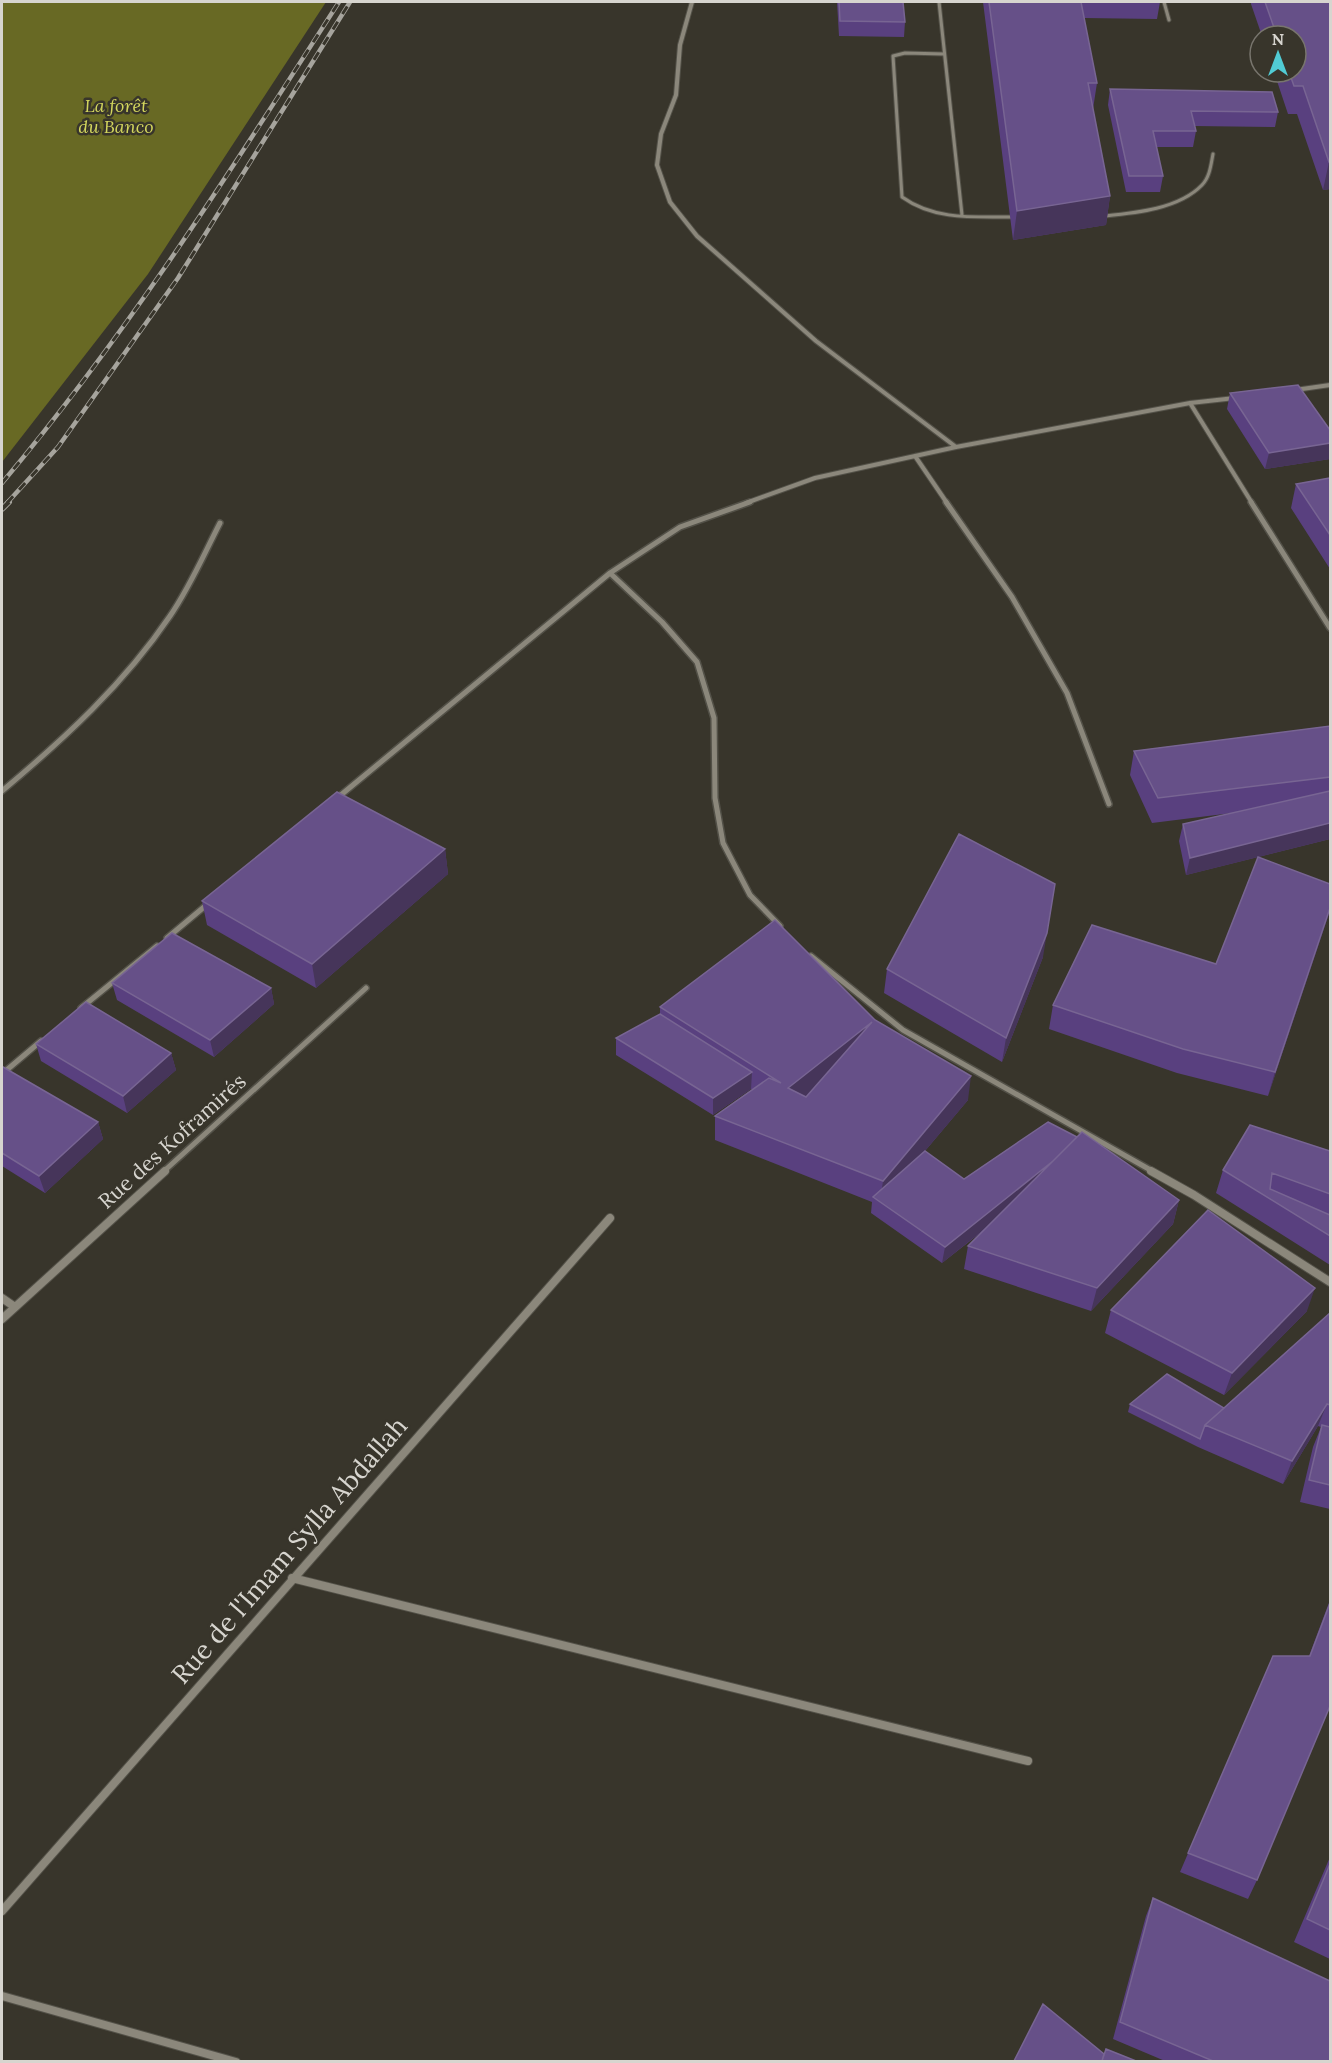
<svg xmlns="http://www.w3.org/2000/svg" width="1332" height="2063" font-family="Lora,serif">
	<rect width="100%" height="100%" fill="#38352b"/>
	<path fill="#686924" d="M2,2h324l-178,272 -146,188z"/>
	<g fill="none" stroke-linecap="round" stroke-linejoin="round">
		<defs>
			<path id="lane" d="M939,2l23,213
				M1164,2l5,18
				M944,54l-39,-1 -12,3 9,141c32,23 71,20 109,20
				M1104,216c31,-3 75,-7 98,-31 8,-8 9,-21 11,-31"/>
			<path id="street-far2" d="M692,2l-12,43 -4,50 -15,39 -4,31 13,37 27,34 119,105 140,106
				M1295,390l35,-5
				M1190,403l62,100
				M915,456l32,47
				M746,503l69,-25 141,-31 234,-44 45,-5"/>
			<path id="street-far1" d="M946,502l66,95 55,96 42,111
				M1251,502l79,126
				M610,573l52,49 35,40 17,56 1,80 8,45 27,52 30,31
				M2,791c62,-52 122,-107 168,-175 20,-29 34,-62 50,-93
				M336,799l274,-226 70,-46 70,-25
				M167,938l43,-36
				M811,956l92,74 251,142
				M81,1008l76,-62
				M2,1074l39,-33
				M163,1172l203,-184"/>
			<path id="street" d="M1151,1171l43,24 136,87
				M2,1298l13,9
				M2,1319l163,-148
				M292,1578l736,183
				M2,1911l608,-693
				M2,1996l234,66"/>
		</defs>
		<use href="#lane" stroke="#535148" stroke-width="5"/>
		<use href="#street-far2" stroke="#535148" stroke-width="6"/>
		<use href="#street-far1" stroke="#535148" stroke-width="8"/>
		<use href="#street" stroke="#535148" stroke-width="10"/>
		<use href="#lane" stroke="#8b877b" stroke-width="3"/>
		<use href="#street-far2" stroke="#8b877b" stroke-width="4"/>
		<use href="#street-far1" stroke="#8b877b" stroke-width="5"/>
		<use href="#street" stroke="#8b877b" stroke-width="8"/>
		<defs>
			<path id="rail-far1" d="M2,483c127,-151 231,-316 337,-481
				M7,503l51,-56 120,-169 172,-276"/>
			<path id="rail" d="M2,509l7,-7"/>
		</defs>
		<use href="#rail-far1" stroke="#a6a49d" stroke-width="4.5"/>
		<use href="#rail" stroke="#a6a49d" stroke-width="6"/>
		<use href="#rail-far1" stroke="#38352b" stroke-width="3" stroke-dasharray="9" stroke-linecap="butt"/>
		<use href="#rail" stroke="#38352b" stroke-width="4" stroke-dasharray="12" stroke-linecap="butt"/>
	</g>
	<path fill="#59407f" d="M837,2h66l2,20 -1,15 -65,-1z
		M983,2h177l-3,17 -73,-1 13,65 -4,26 17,87 -4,29 -93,15z
		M1251,2h79v187l-7,1 -26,-76h-9l-14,-42h22v-36h-34l-11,-32z
		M1110,89l168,23 -3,15 -81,-1 2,5 -3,16h-37l7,29 -3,16h-34l-18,-87z
		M1230,393l100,37v29l-65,10 -38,-60z
		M1330,478v91l-39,-61 5,-24z
		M1330,726v113l-144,36 -7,-34 4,-17 49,-11 -80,10 -22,-48 4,-24z
		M445,849l3,25 -132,114 -109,-63 -5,-24z
		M1330,884v26l-62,186 -91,-23 -128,-44 4,-24 163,-41z
		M1043,957l-41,105 -118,-69 3,-24z
		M112,983l159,5 3,16 -60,53 -97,-57z
		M660,1007l215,13 93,80 -43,51 39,28 215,21 -6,24 -82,87 -127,-42 4,-23 16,-16 -42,33 -71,-50 1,-11 -157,-62v-24l38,-26 -2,-1 -38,26 -97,-60v-17l44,-24z
		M36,1044l135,9 5,17 -49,43 -86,-52z
		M2,1068l96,54 5,17 -58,54 -43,-27z
		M1330,1151v114l-114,-72 7,-23z
		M1111,1310l196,1 -83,84 -119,-62z
		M1330,1313v196l-30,-7 13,-55 8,-20 -3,-1 -35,58 -85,-37 -70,-35 2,-8 94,4z
		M1330,1600v106l-73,174 -9,19 -68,-27 93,-216h36z
		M1330,1857v102l-36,-17z
		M1153,1898l177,163h-165l-52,-22 33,-123z"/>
	<path fill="#46355a" d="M1329,162h1v27l-7,1z
		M1110,196l-4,29 -93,15 4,-29z
		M1330,443v16l-65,10 4,-16z
		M1330,823v16l-144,36 4,-17z
		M445,849l3,25 -132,114 -4,-24z
		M1330,908v3l-62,185 7,-24z
		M1047,933l-4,24 -41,105 4,-24z
		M271,988l3,16 -60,53 -4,-17z
		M872,1022l-2,24 -83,66 1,-24z
		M171,1053l5,17 -49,43 -4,-17z
		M752,1072l-1,17 -38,26v-17z
		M971,1076l-3,24 -87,103 -1,-1 3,-21z
		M98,1122l5,17 -58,54 -6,-17z
		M1081,1139l-4,16 -135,108 3,-16z
		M1179,1200l-6,24 -82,87 6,-23z
		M1315,1288l-8,23 -83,84 8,-22z
		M1327,1404l-9,22 -35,58 9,-23z"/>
	<path fill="#665088" stroke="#786593" stroke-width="1.5" fill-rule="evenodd" d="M839,2h64l2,20 -65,-1z
		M989,2h92l16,81h-9l22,113 -93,15z
		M1265,2h65v160h-1l-26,-76h-9l-5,-14h7v-36h-19z
		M1110,89l162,3 6,20 -87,-1 5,20h-43l10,45h-34z
		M1298,385l32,45v13l-61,10 -39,-60z
		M1330,478v57l-34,-51z
		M1330,726v51l-172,21 -24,-47z
		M1330,791v32l-140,35 -7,-34z
		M337,792l108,57 -133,115 -110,-63z
		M959,834l96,50 -8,49 -41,105 -119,-69z
		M1258,857l72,27v24l-55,164 -92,-23 -130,-44 39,-80 124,39z
		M775,920l100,100 96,56 -88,105 -168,-65 54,-38 12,5 -121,-76zM872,1022l-66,75 -18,-9z
		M172,933l99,55 -61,52 -98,-57z
		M86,1002l85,51 -48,43 -87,-52z
		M660,1014l92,58 -39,26 -97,-60z
		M3,1067l95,55 -59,54 -37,-23v-85z
		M1048,1122l29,15 -24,24 -108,86 -72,-50 52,-46 39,28z
		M1250,1125l80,26v43l-58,-21 -2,16 60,26v21l-107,-66z
		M1082,1132l97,68 -82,88 -129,-42z
		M1208,1210l107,78 -83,85 -121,-63z
		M1330,1313v92l-3,-1 -35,57 -87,-36z
		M1167,1374l57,34 -19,17 -5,14 -70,-35z
		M1322,1425l8,2v58l-21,-5z
		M1330,1603v103l-73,174 -69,-27 85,-197h37z
		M1330,1864v66l-23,-11z
		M1153,1898l177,83v80h-117l-93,-39z
		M1043,2004l61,50 -2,7h-88z
		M1106,2049l30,12h-34z"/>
	<g text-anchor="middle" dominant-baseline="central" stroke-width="5" stroke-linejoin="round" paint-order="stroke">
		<g font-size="18" font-style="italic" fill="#d3d65d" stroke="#38352b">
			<text x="116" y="105">La forêt<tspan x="116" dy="21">du Banco</tspan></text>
		</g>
		<g font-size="21" fill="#d7d5cf" stroke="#38352b">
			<text transform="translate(172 1141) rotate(-42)">Rue des Koframirés</text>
		</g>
		<g font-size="26" fill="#d7d5cf" stroke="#38352b">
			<text transform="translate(289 1550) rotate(-49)">Rue de l'Imam Sylla Abdallah</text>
		</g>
	</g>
	<rect width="1332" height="2063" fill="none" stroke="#d7d5cf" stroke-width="6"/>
	<g transform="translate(1278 54)"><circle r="28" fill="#38352b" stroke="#78756d" stroke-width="1.5"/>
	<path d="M0-4.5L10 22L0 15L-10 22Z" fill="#51ccd5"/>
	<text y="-9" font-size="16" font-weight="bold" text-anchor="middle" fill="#d7d5cf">N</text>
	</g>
</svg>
